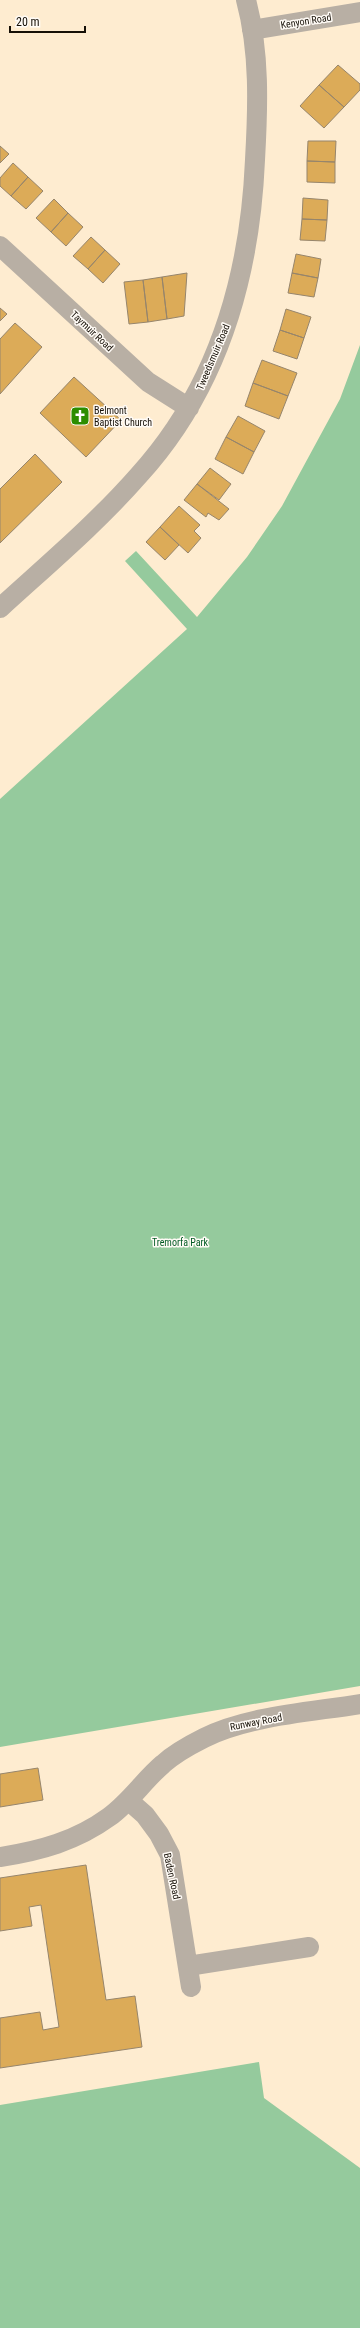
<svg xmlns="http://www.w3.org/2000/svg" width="360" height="2328" font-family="'Roboto Condensed',sans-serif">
	<rect width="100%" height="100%" fill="#feecd0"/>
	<path fill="#95ca9d" d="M360,345v1341l-360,61v-948l187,-170 -62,-68 11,-10 61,66 50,-60 35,-51 58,-107z
		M259,2062l5,36 96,70v160h-360v-223z"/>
	<path fill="#dcab58" stroke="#96856c" d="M338,65l22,19v6l-16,17 -25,-22z
		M319,85l25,22 -20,21 -24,-22z
		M308,141h28l-1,21 -28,-1z
		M0,146l9,8 -9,9z
		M307,161l28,1v21l-28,-1z
		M13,163l15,14 -17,19 -11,-10v-8z
		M28,177l15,14 -17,18 -15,-13z
		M303,198l25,2 -1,20 -25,-1z
		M54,199l14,14 -17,19 -15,-14z
		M68,213l15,14 -17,19 -15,-14z
		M302,219l25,1 -2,21 -25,-1z
		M91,237l14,13 -17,19 -15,-13z
		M105,250l15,14 -17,19 -15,-14z
		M296,254l25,5 -3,19 -26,-5z
		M187,273l-3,43 -17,3 -5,-42z
		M292,273l26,5 -4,19 -26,-4z
		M162,277l5,42 -19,3 -5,-42z
		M143,280l5,42 -19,2 -5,-42z
		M0,308l7,6 -7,7z
		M286,309l25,8 -7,21 -24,-8z
		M15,323l27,24 -42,47v-55z
		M280,330l24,8 -7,21 -24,-8z
		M262,360l35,13 -9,23 -35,-13z
		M74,377l47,43 -35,37 -46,-44z
		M253,383l35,13 -9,23 -34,-13z
		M238,416l27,15 -11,21 -28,-15z
		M226,437l28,15 -11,22 -28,-15z
		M35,454l27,28 -62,61v-54z
		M210,468l21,16 -12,16 -22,-16z
		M197,484l32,25 -10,11 -11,-7 -2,4 -22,-17z
		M179,506l21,19 -6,6 7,7 -13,15 -28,-26z
		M160,527l19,18 -14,15 -19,-18z
		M38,1768l5,32 -43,7v-33z
		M86,1865l20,135 29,-4 7,51 -142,21v-50l40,-6 3,18 16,-3 -18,-122 -12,2 3,19 -32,5v-53z"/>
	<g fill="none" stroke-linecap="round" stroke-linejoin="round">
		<path stroke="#b8afa4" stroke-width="20" d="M252,30l108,-18
			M0,246l148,136 41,26
			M0,608c47,-43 97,-85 139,-133 79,-87 111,-199 116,-315 3,-53 5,-108 -9,-160
			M128,1800l17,15 14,19 11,21 21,132
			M0,1857c40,-6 76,-16 109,-40 21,-15 35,-37 54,-53 12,-11 27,-19 41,-26 43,-22 108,-26 156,-34
			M188,1966l121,-19"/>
	</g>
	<defs>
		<symbol id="church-square" viewBox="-11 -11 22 22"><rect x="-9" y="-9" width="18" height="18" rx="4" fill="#2c8d00" stroke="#fffbf6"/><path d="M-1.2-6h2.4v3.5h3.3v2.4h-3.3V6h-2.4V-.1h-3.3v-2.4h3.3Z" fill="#fff"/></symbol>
	</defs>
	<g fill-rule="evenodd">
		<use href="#church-square" x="69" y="405" width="22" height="22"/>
	</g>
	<g text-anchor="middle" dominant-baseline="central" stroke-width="3" stroke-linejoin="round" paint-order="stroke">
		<g font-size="10" fill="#161007" stroke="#fffbf6">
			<text transform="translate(306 21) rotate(-9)">Kenyon Road</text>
			<text transform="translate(92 331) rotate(43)">Taymuir Road</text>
			<text transform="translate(213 357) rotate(-67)">Tweedsmuir Road</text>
			<text transform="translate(256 1722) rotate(-11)">Runway Road</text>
			<text transform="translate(172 1876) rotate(78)">Baden Road</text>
		</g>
		<g font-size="10" fill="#161007" stroke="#fffbf6" text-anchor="start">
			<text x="94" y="410">Belmont<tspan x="94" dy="12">Baptist Church</tspan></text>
		</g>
		<g font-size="10" fill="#005a23" stroke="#fffbf6">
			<text x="180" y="1242">Tremorfa Park</text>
		</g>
	</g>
	<path d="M10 26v6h75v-6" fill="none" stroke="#161007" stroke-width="2"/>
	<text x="16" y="26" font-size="12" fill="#161007" stroke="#fffbf6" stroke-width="3" paint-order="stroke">20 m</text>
</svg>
